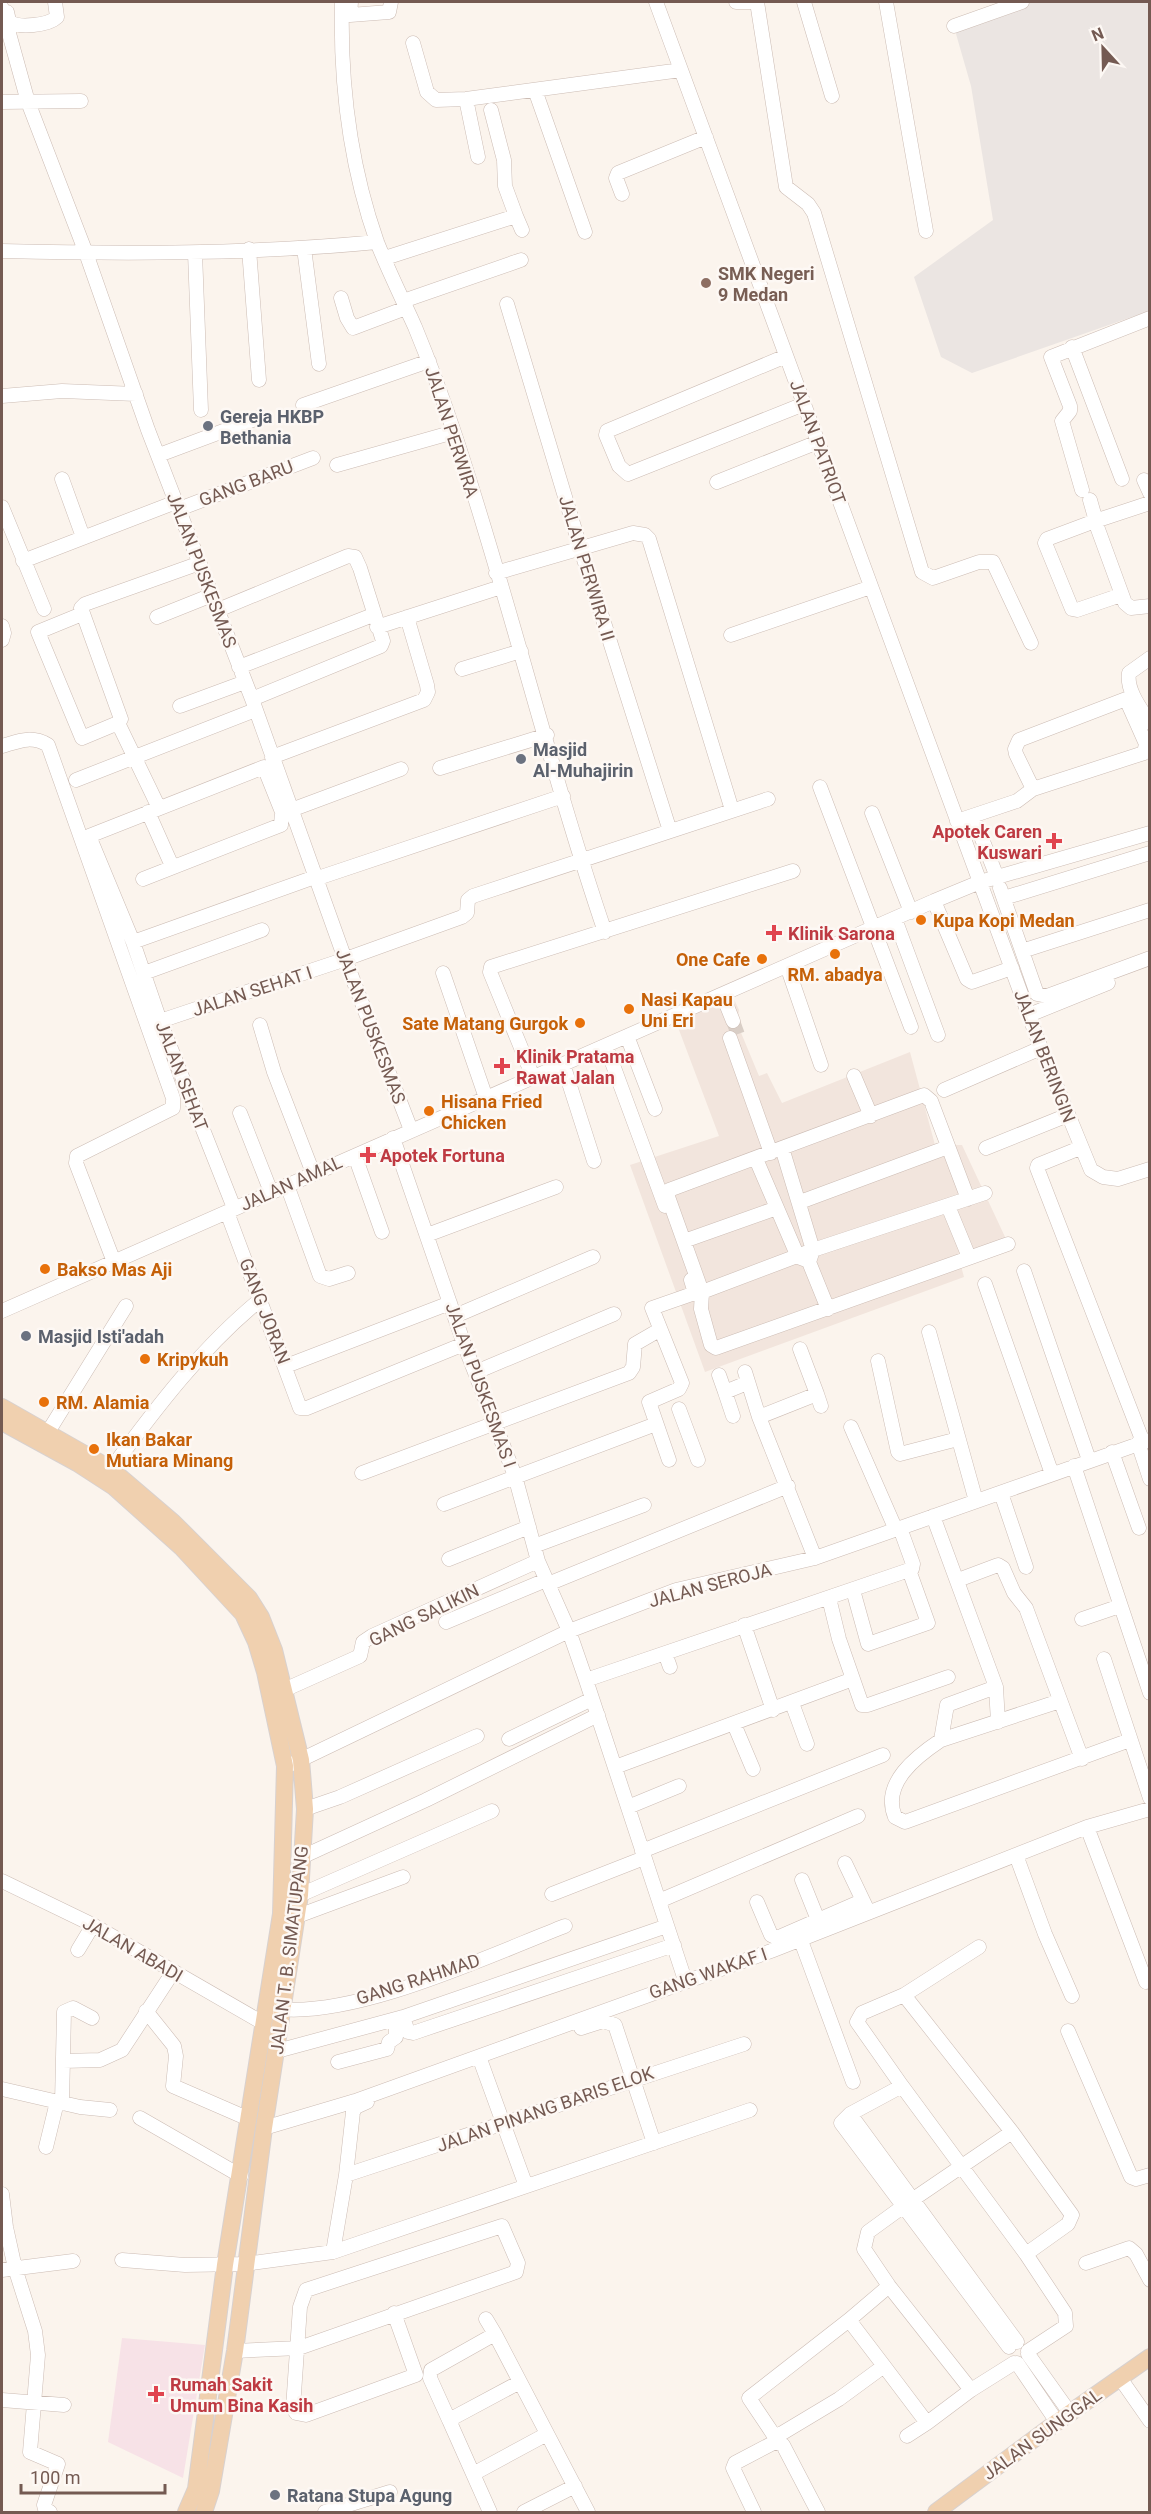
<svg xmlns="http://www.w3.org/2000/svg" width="1151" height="2514" font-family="Roboto,sans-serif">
	<rect width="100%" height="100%" fill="#fbf4ed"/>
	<path fill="#f2e5dd" d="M733,997l6,13 -2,13 22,53 8,-3 15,30 128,-51 25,93h27l44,94 -48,16 6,22 -259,95 -75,-207 89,-29 -43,-114z"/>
	<path fill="#ebe5e2" d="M1029,2h120v309l-177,62 -31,-16 -27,-80 79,-57 -22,-134 -17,-59z"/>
	<path fill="#f7e2e7" d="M122,2338l83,7 -22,133 -75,-36z"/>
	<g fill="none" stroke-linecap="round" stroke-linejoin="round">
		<path stroke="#d9cec6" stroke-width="14" stroke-dasharray="14 7" stroke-linecap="butt" d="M733,1021l5,14"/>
		<defs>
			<path id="minor" d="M342,2c-2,80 8,163 35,240 11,28 25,56 38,85 14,34 27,69 39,105 55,165 95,335 151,500
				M351,2l-1,13 39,-3 2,-10
				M656,2l385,1046 50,122 12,7 15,2 32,-10
				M736,2h21l29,185 22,17 6,9 108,359 11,6 46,-16h14l38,81
				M804,2l28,94
				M886,2l40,229
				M2,8l26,94 58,151 62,177 104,269 93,260 66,171
				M7,12l2,9c9,8 40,4 48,-4l-2,-15
				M954,26l68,-24
				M413,43l14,49 9,8 30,-1 215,-29
				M535,90l50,142
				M466,99l12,58
				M2,102l79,-1
				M491,110l13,50 1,26 11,30
				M622,194l-6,-16 2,-5 88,-36
				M304,248l15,116
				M249,249l10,131
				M2,251c125,3 250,3 375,-9
				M195,253l6,157
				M385,258l131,-42 6,14
				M341,298l6,20 6,10 53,-20
				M403,301l118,-41
				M507,304l74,246 89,281
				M1072,347l50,132
				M786,356l-179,75 -1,4 13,31 9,8 176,-70
				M2,396l60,-5 74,3
				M303,405l126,-44
				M159,455l99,-37
				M337,465l117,-33
				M62,479l21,58
				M1144,480l6,13
				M717,482l101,-40
				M1082,490l-20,-69 8,-10v-5l-19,-49 99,-39
				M1090,500l6,21
				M1150,503l-55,18 30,82 6,5 19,-2
				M2,507l42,102
				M179,509l134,-51
				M1095,521l-48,18 -2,4 27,66 5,1 44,-15
				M23,561l153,-59
				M496,573l137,-40 12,2 4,4 83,271
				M218,610l130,-54 7,1 5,11 23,73 -2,5 -129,53
				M82,614l-44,18 44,106 36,-15 3,-4 -40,-111 4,-4 115,-41
				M157,617l55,-22
				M2,626l2,7 -2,7
				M377,627l124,-40
				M731,635l140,-48
				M1150,658l-21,15c-3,17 12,36 21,50
				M239,667l134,-52
				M462,669l59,-18
				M180,706l65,-24
				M118,723l41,85
				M2,746c17,-5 29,-11 46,-1l125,353v10l-96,48 -1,7 38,99
				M272,757l152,-57 4,-8 -1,-7 -20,-68
				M440,768l107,-33
				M76,780l179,-70
				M820,787l91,240
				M291,810l110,-41
				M148,812l24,54
				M872,813l39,99
				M973,816l24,61
				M957,821l60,-20 16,-12 111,-36 2,-9 -20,-45 -107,41 -4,9 1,5 17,35
				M143,879l138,-54 1,-13 -18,-45 -175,69 44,106 27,79 74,187
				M315,879l248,-83
				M1000,888l37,106 10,2 103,-38
				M1004,898l146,-45
				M934,901l33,78 5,3 40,-14
				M895,919l43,116
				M133,942l182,-65
				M1022,951l128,-41
				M787,966l34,99
				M144,973l118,-43
				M443,973l43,125
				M723,996l10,25
				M1029,1015l79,-32
				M160,1021l180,-60 122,-44 5,-4 1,-13 5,-4 295,-97
				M260,1025l14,47 39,101
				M627,1036l28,73
				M730,1038l41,115
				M606,1046l59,160
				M563,1064l31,97
				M854,1076l17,40
				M533,1077l-43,-105 1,-5 302,-96
				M944,1090l97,-42
				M240,1113l31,79
				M393,1138l71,206 51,132 23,85 31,70 17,49 99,300
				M782,1148l31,102 -4,12 19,47
				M986,1148l82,-33
				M1080,1148l-42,17 -1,3 106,274
				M355,1156l27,76
				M756,1159l42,98 8,3
				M287,1185l33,91 9,3 19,-6
				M968,1199l-37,-98 -7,-6 -255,95 -2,4 35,98 -1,17 10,36 5,3 292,-104
				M800,1202l148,-55
				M948,1206l21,51
				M227,1212l73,196h7l157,-64
				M427,1235l129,-48
				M684,1241l93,-33
				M1024,1271l65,189
				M985,1284l67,190
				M702,1292l111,-42 172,-57
				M2,1311l932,-410 46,-19 170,-49
				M455,1316l138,-59
				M929,1332l47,169
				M800,1349l17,45
				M878,1361l20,91 2,2 58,-15
				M286,1366l164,-63
				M476,1372l138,-58
				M745,1372l14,45 56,141
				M719,1375l6,17 22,-9
				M725,1392l8,24
				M679,1409l19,51
				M759,1417l58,-23 4,12
				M851,1427l45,103
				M48,1432l78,-126
				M1138,1443l12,36
				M1112,1452l27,76
				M669,1460l-20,-58 30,-13 3,-6 -30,-75 43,-15 -4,-13
				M1074,1466l76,227
				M111,1469c45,-61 91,-122 150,-170
				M362,1473l267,-100 4,-6 2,-23 19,-11
				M1001,1493l25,74
				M444,1504l212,-80
				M933,1516l63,171 2,35
				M534,1546l110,-41
				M449,1559l80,-32
				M958,1580l40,-15 5,3 11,25 12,15 56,151
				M548,1584l240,-98
				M853,1590l15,54 60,-21 -19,-53
				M829,1598l10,41 23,66h6l80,-28
				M1082,1619l38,-13
				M446,1622l100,-42
				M744,1625l29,85
				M665,1653l5,14
				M1104,1659l46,139
				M586,1680l326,-111 1,-5 -13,-36
				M284,1690l76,-34 3,-14 9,-6 166,-75
				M1060,1701l-119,39c-24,16 -60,43 -46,77l10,5 225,-82
				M792,1703l15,41
				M734,1724l19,45
				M509,1739l83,-40
				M941,1740l6,-35 49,-18
				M292,1764l277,-133 107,-41 139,-32 335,-118
				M615,1767l238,-88
				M628,1807l51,-21
				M305,1809l35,-12 137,-61
				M1087,1827l59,155
				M642,1851l241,-96
				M1016,1855l29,79 27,62
				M304,1856l122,-56 172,-85
				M845,1863l21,44
				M802,1880l16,40
				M2,1881l91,44 170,98
				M552,1894l92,-36
				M300,1895l192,-84
				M659,1901l199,-85
				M757,1902l14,33 6,3 85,-37
				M295,1917l108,-40
				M800,1938l53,144
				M78,1950l15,-25
				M904,1995l75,-48
				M272,2008c79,13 218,-53 293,-82
				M146,2011l28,35 2,10 -3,30 76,33
				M403,2017l5,15 5,1 261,-88
				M581,2028l22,-7 12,4 39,118
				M1068,2031l63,146 5,2 14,-4
				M277,2051l126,-34 264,-91
				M63,2061l37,-1 22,-10 51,-78
				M338,2062l49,-13 2,-7 7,-5v-17
				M481,2062l45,124
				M902,2086l124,168 39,59 1,13 -38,25
				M2,2089l78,18 30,3
				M62,2103l2,-91 9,-4 19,10
				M850,2114l167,228
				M140,2118l101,58
				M264,2128l91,-27 416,-150 316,-124 63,-18
				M1012,2132l60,83 -4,9 -42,30
				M46,2147l11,-45
				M346,2175l398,-131
				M2,2194l4,33 9,41 20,63 3,24 -8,97 28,12 -14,41 1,4 5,3
				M333,2252l13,-77 7,-63 3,-5 11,-5
				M122,2260l63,5 60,-1 88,-12 417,-142
				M1086,2263l43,-15 7,6 14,26
				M2,2270l71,-9
				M889,2286l-40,34 -100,78 24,36 6,1 60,-36 45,-33 43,57 44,-33
				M486,2319l9,15
				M849,2320l35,46
				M1009,2347l-168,-224 9,-9 52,-28 -45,-64 5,-9 42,-18 108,137 -100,68 -44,32 -4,17 25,37 82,104 43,-27
				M235,2351l64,-3 217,-76 2,-9 -16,-37 -196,64 -6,17 -7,101 3,5 10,2 110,-40 -22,-62
				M1028,2354l42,59
				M1017,2363l40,59
				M1120,2378l30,43
				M2,2400l62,5
				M449,2420l-19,-42 1,-8 64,-36 93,178
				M907,2436l20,-13
				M473,2474l74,-40
				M325,2512l65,-20
				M490,2512l-41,-92 71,-38
				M524,2512l51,-26
				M754,2512l-21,-44 2,-5 40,-21 8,3 35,67"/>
			<path id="major" d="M2,1407l109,62 62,53 76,76 12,19 13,33 27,110 4,49 -5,86 -36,233 -29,223 -24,140 -7,21
				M2,1422l75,41 37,24 67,60 62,67 13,28 9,30 20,94 -4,148 -56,351 -29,224 -10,23
				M936,2512l121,-90 93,-65"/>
		</defs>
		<use href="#minor" stroke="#ccbcb4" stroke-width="15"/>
		<use href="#major" stroke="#d8d1cf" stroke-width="18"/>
		<use href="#minor" stroke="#fff" stroke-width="14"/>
		<use href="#major" stroke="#f0d0af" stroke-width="16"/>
	</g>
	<circle fill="#8d6e63" stroke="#fdf8f4" stroke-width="2" cx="706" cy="283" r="6"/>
	<g fill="#6b7280" stroke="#fdf8f4" stroke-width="2">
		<circle cx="208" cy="426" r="6"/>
		<circle cx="521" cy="759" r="6"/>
		<circle cx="26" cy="1336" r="6"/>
		<circle cx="275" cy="2495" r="6"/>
	</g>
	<g fill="#e0444e" stroke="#fdf8f4" stroke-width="2">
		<path d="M1051 832h6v6h6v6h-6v6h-6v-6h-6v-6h6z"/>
		<path d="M771 924h6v6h6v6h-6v6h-6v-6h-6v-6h6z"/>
		<path d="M499 1057h6v6h6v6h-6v6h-6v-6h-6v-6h6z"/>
		<path d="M365 1146h6v6h6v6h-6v6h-6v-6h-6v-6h6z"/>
		<path d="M153 2385h6v6h6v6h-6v6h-6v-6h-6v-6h6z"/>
	</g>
	<g fill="#e8710a" stroke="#fdf8f4" stroke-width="2">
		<circle cx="921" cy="920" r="6"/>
		<circle cx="835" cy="954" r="6"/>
		<circle cx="762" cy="959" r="6"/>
		<circle cx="629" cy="1009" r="6"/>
		<circle cx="580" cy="1023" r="6"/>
		<circle cx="429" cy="1111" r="6"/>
		<circle cx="45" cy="1269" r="6"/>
		<circle cx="145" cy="1359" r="6"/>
		<circle cx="44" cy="1402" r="6"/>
		<circle cx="94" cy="1449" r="6"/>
	</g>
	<g text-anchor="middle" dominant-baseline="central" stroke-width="5" stroke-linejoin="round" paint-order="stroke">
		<g font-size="18" font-weight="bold" fill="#785e54" stroke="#fdf8f4" text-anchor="start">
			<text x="718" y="273">SMK Negeri<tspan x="718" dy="21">9 Medan</tspan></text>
		</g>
		<g font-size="18" font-weight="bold" fill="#5b616d" stroke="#fdf8f4" text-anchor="start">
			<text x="220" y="416">Gereja HKBP<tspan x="220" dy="21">Bethania</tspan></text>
			<text x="533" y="749">Masjid<tspan x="533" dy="21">Al-Muhajirin</tspan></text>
			<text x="38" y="1336">Masjid Isti'adah</text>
			<text x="287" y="2495">Ratana Stupa Agung</text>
		</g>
		<g font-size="18" fill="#745a52" stroke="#fdf8f4">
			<text transform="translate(452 432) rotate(72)">JALAN PERWIRA</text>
			<text transform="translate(818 442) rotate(70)">JALAN PATRIOT</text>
			<text transform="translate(246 483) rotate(-21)">GANG BARU</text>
			<text transform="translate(587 568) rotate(73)">JALAN PERWIRA II</text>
			<text transform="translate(202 570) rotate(69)">JALAN PUSKESMAS</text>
			<text transform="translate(252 991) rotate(-18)">JALAN SEHAT I</text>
			<text transform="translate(371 1026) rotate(69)">JALAN PUSKESMAS</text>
			<text transform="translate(1045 1056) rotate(69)">JALAN BERINGIN</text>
			<text transform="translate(182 1076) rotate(69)">JALAN SEHAT</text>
			<text transform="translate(291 1183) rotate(-24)">JALAN AMAL</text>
			<text transform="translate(265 1311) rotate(69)">GANG JORAN</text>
			<text transform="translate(481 1385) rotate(70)">JALAN PUSKESMAS I</text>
			<text transform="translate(710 1585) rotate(-15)">JALAN SEROJA</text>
			<text transform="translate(424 1615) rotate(-26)">GANG SALIKIN</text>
			<text transform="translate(133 1949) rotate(30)">JALAN ABADI</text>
			<text transform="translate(289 1950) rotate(-83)">JALAN T. B. SIMATUPANG</text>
			<text transform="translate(708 1973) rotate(-19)">GANG WAKAF I</text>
			<text transform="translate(418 1979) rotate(-18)">GANG RAHMAD</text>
			<text transform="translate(545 2109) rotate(-19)">JALAN PINANG BARIS ELOK</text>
			<text transform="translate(1042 2434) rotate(-36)">JALAN SUNGGAL</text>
		</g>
		<g font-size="18" font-weight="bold" fill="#be3a42" stroke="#fdf8f4" text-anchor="start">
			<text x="1042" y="831" text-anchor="end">Apotek Caren<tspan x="1042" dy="21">Kuswari</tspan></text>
			<text x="788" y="933">Klinik Sarona</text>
			<text x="516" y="1056">Klinik Pratama<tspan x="516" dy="21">Rawat Jalan</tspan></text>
			<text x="380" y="1155">Apotek Fortuna</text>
			<text x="170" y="2384">Rumah Sakit<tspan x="170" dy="21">Umum Bina Kasih</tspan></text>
		</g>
		<g font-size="18" font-weight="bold" fill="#c56008" stroke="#fdf8f4" text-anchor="start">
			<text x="933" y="920">Kupa Kopi Medan</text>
			<text x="750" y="959" text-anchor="end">One Cafe</text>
			<text x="835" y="974" text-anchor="middle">RM. abadya</text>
			<text x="641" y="999">Nasi Kapau<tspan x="641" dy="21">Uni Eri</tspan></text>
			<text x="568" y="1023" text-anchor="end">Sate Matang Gurgok</text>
			<text x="441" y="1101">Hisana Fried<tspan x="441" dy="21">Chicken</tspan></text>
			<text x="57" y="1269">Bakso Mas Aji</text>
			<text x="157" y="1359">Kripykuh</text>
			<text x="56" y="1402">RM. Alamia</text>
			<text x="106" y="1439">Ikan Bakar<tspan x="106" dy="21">Mutiara Minang</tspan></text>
		</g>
	</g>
	<rect width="1151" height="2514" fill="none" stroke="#745a52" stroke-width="6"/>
	<g transform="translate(1103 48) rotate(338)" stroke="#fdf8f4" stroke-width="4.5" paint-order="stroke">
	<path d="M0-4.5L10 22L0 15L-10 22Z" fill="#745a52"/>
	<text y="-9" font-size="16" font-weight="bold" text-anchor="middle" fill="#745a52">N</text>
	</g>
	<path d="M21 2484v9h144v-9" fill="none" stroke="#745a52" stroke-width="3"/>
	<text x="30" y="2484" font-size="18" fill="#745a52" stroke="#fdf8f4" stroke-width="4.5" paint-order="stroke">100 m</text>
</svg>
